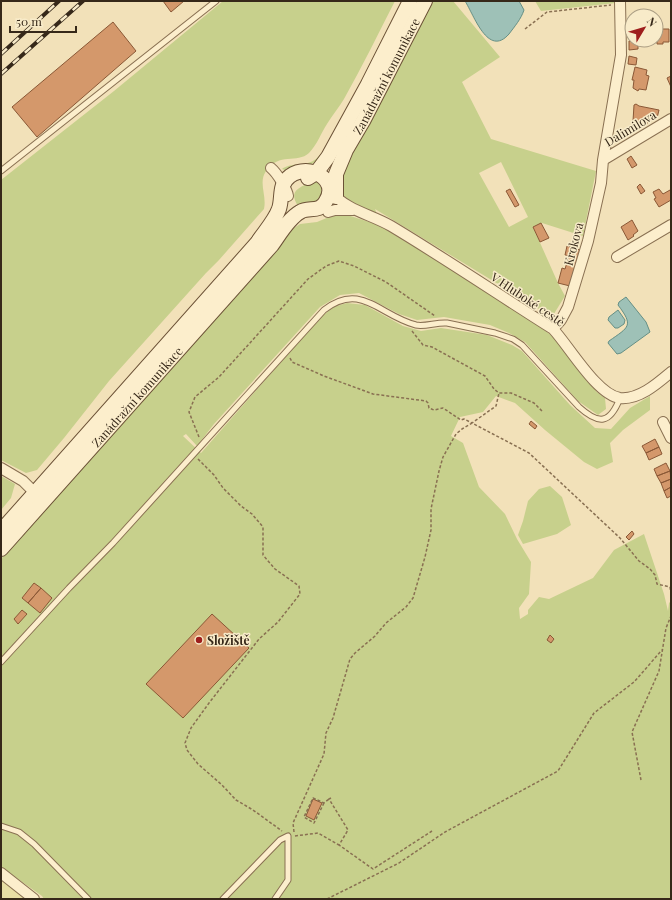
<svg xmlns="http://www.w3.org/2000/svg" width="672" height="900" font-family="'Playfair Display',serif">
	<rect width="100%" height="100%" fill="#f2e1b9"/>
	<path fill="#e8dea5" d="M1,880l26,19h-26z"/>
	<path fill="#c7d08c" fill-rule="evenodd" d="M223,1h172c-17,33 -33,66 -51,98 -5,8 -12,17 -17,25 -6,9 -10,21 -18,29 -12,11 -30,-1 -43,18 -8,12 1,24 -2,38l-45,51 -13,13 -97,108 -45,57 -27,32 -11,3 -25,-13v-280l113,-89z
		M403,1h2c-22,44 -43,88 -68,130 -6,10 -12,23 -21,30 -7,6 -26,12 -34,8 9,-7 24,-2 34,-10 12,-11 22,-32 29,-47 20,-36 39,-74 58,-111z
		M431,1h22l47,56 -38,25 29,57 105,32 -13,65 -41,-13 -9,4 25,56 7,13 -13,21 -177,-108 3,8 -37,-20 -2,-21zM501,162l27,55 -19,10 -30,-54z
		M535,1h81v2l-75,8z
		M315,179c9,8 8,16 1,24l-18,3c-12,-18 7,-19 17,-27z
		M344,214l35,11 143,88 34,26 41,53 8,6 1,11 -8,6 -20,-14 -53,-59 -16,-9 -19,-8 -46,-8 -27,3 -18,-6 -40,-21 -19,2 -20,12 -106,117 -17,22 -11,-12 -3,2 18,17 119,-135 13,-11 14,-4 18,2 38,21 18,5 20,-3 46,7 25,10 10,6 48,54 25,23 16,1 19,-21 20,-12v14l-27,20 -13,13 3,19 -16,7 -13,-7 -39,-32 -30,-27 -19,-7 -13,16 -23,5 -9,19 12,7 16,44 26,27 12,25 14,23 -2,32 -10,14 1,11 8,-5v-4l11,-13 10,2 44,-21 21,-28 30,-16 20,60 4,17 1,-8 2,-2v298h-627l-2,-3 -41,-29v-308l293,-331 6,-4 17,-2 17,-7z
		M1,476l14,8 -4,14 -10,12z
		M550,486l12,11 9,28 -14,9 -34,10 -5,-9 5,-14 5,-20 11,-12z"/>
	<path fill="#9ec1b7" stroke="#658f85" d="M465,1h54l5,9c-3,9 -9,16 -15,24 -21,24 -35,-19 -44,-33z
		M626,297l20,25 4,10 -29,21 -4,1 -9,-11 1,-2c20,-14 25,-15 9,-36l1,-3z
		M618,310l7,10 -1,4 -6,4h-3l-7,-8 1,-3z"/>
	<path fill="#d4986b" stroke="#8a5836" d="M163,1h21l-13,11z
		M113,22l23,29 -99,86 -25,-30z
		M656,29h13v13h-6v2h-6v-2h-5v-2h4z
		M629,41h9v8l-9,1z
		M629,56l8,2 -1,7 -8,-1z
		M635,67l12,3 -1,5 3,1 -3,14 -7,-1 -1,2 -5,-3 1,-8h-2z
		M671,76v11l-4,-9z
		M636,104l3,2 20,4 -2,8 -4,-1 -1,3h-3l-1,3 -15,-2 1,-16z
		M631,156l6,9 -5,3 -5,-9z
		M640,184l5,7 -4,3 -4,-7z
		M510,189l9,16 -4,2 -9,-16z
		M659,189l4,5 7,-4 1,2v8l-12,7 -5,-8 2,-1 -3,-6z
		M632,220l6,11 -5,4 1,1 -6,4 -7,-13z
		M541,223l8,15 -9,4 -7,-15z
		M567,246l13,4 -10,36 -12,-3 4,-15 3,1 4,-13 -4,-1z
		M531,421l6,5 -2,3 -6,-5z
		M655,439l4,8 -13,6 -4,-7z
		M659,447l3,7 -13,6 -3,-7z
		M666,463l4,8 -13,5 -3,-7z
		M670,471l1,8 -10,4 -4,-7z
		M671,479v8l-7,4 -3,-8z
		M671,487v9l-4,2 -3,-7z
		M632,531l2,3 -5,6 -3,-3z
		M34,583l7,5 -13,15 -6,-5z
		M41,588l11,10 -12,15 -12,-10z
		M22,610l5,4 -9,10 -4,-5z
		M212,614l37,34 -66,70 -37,-34z
		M550,635l4,4 -3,4 -4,-3z
		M313,799l9,4 -8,17 -8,-4z"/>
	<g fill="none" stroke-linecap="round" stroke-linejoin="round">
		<defs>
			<path id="lane" d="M1,171l215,-170
				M1,662l68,-74 44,-45 211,-233c37,-29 56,6 92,15 9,2 21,-3 31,-2l48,10 18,6 9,6 57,62c20,18 31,17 41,-9
				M1,826l18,6 15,12 54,55
				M223,899l57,-59 8,-4v44l-13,19"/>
			<path id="street" d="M603,160l68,-41
				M271,168c6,5 16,21 17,28
				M331,192c17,19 39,22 60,34 55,33 108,69 162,103 16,17 44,66 67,69 19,2 38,-15 51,-26
				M328,212l7,-2h18
				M617,257l54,-32
				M553,329l8,-9 7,-13 20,-66 13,-58 2,-23 18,-105 -1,-54
				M663,422l8,16
				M1,468l22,13 12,12
				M1,873l33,26"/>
			<g id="secondary">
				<path d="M308,178l8,-5 12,-16 40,-73 42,-83"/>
				<path id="s1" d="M336,197v-23l10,-24 17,-29 62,-120"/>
				<path d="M1,531l264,-297"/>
				<path id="s2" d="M1,549l271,-304c8,-11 16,-26 28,-33 9,-6 19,2 26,-11 13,-21 -16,-39 -36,-25 -12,9 -7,21 -11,33 -4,11 -13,21 -20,31"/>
			</g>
		</defs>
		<use href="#lane" stroke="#897052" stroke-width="7"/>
		<use href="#street" stroke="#897052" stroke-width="12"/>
		<use href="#secondary" stroke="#6b5136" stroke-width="16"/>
		<path stroke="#897052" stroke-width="1.5" stroke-dasharray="3 2" stroke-linecap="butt" d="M525,29l22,-17 64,-7
			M412,331l11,14 9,2 53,29 9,13 5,4h12l23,10 8,8
			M290,358l2,4 32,14 49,18 53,7 2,2 1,5 5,2 9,-2 18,12 3,-1 8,4 24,-17 3,-13
			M199,437l-10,-25 6,-15 24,-20 89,-98 18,-13 13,-5 15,5 32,16 49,34
			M198,459l16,16 9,13 18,18 11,8 11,13v28l12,14 24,17 1,8 -22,28 -19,17 -50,64 -18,25 -6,15 2,7 11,14 24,21 14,15 17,10 29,21
			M670,587l1,6
			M641,780l-9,-48 27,-61 7,-43 5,-12
			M331,798l-2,1 19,31 -9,15 34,24 59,-38
			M324,803l-10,20 -10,-6 9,-19 11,5 5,-4
			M294,832l-1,-9 31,-69 2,-21 7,-15 17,-59 5,-6 20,-17 11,-13 20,-16 7,-9 12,-41 6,-27v-21l8,-38 4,-14 13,-23 6,-5 10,-6 57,30 91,85 19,23 11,8 5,6 2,9 13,3
			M295,836l23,-3 21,12
			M327,899l72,-36 46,-31 113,-61 36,-58 40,-31 28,-32"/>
		<use href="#lane" stroke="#fceecc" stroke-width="5"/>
		<use href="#street" stroke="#fceecc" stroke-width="10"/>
		<use href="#secondary" stroke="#fceecc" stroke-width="14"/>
		<defs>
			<path id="rail" d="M1,54l58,-53
				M1,74l82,-73"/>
		</defs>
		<use href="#rail" stroke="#362819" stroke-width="4"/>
		<use href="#rail" stroke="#f8ebc9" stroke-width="2.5" stroke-dasharray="8" stroke-linecap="butt"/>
	</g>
	<circle fill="#9e1e1d" stroke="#f8ebc9" stroke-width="1.5" cx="199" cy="640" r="4"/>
	<g text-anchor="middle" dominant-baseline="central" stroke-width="3" stroke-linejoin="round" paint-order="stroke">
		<g font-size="12" fill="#362819" stroke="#f8ebc9">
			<text stroke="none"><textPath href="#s1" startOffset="133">Zanádražní komunikace</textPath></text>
			<text transform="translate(630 128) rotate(-31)">Dalimilova</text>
			<text transform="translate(573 244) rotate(-75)">Krokova</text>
			<text transform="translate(528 299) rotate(34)">V Hluboké cestě</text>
			<text stroke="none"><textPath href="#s2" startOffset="204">Zanádražní komunikace</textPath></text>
		</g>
		<g font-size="12" font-weight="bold" fill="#362819" stroke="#f8ebc9" text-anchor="start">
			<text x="207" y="640">Složiště</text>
		</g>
	</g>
	<rect width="672" height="900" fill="none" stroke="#362819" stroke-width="4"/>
	<g transform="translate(644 28) rotate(52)"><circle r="19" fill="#f8ebc9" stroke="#aa9d83"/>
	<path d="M0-3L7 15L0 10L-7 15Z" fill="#9e1e1d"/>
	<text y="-6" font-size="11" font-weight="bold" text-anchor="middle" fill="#362819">N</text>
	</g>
	<path d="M10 26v6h66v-6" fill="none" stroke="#362819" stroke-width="2"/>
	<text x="16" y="26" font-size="12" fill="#362819" stroke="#f8ebc9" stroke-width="3" paint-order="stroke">50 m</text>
</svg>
